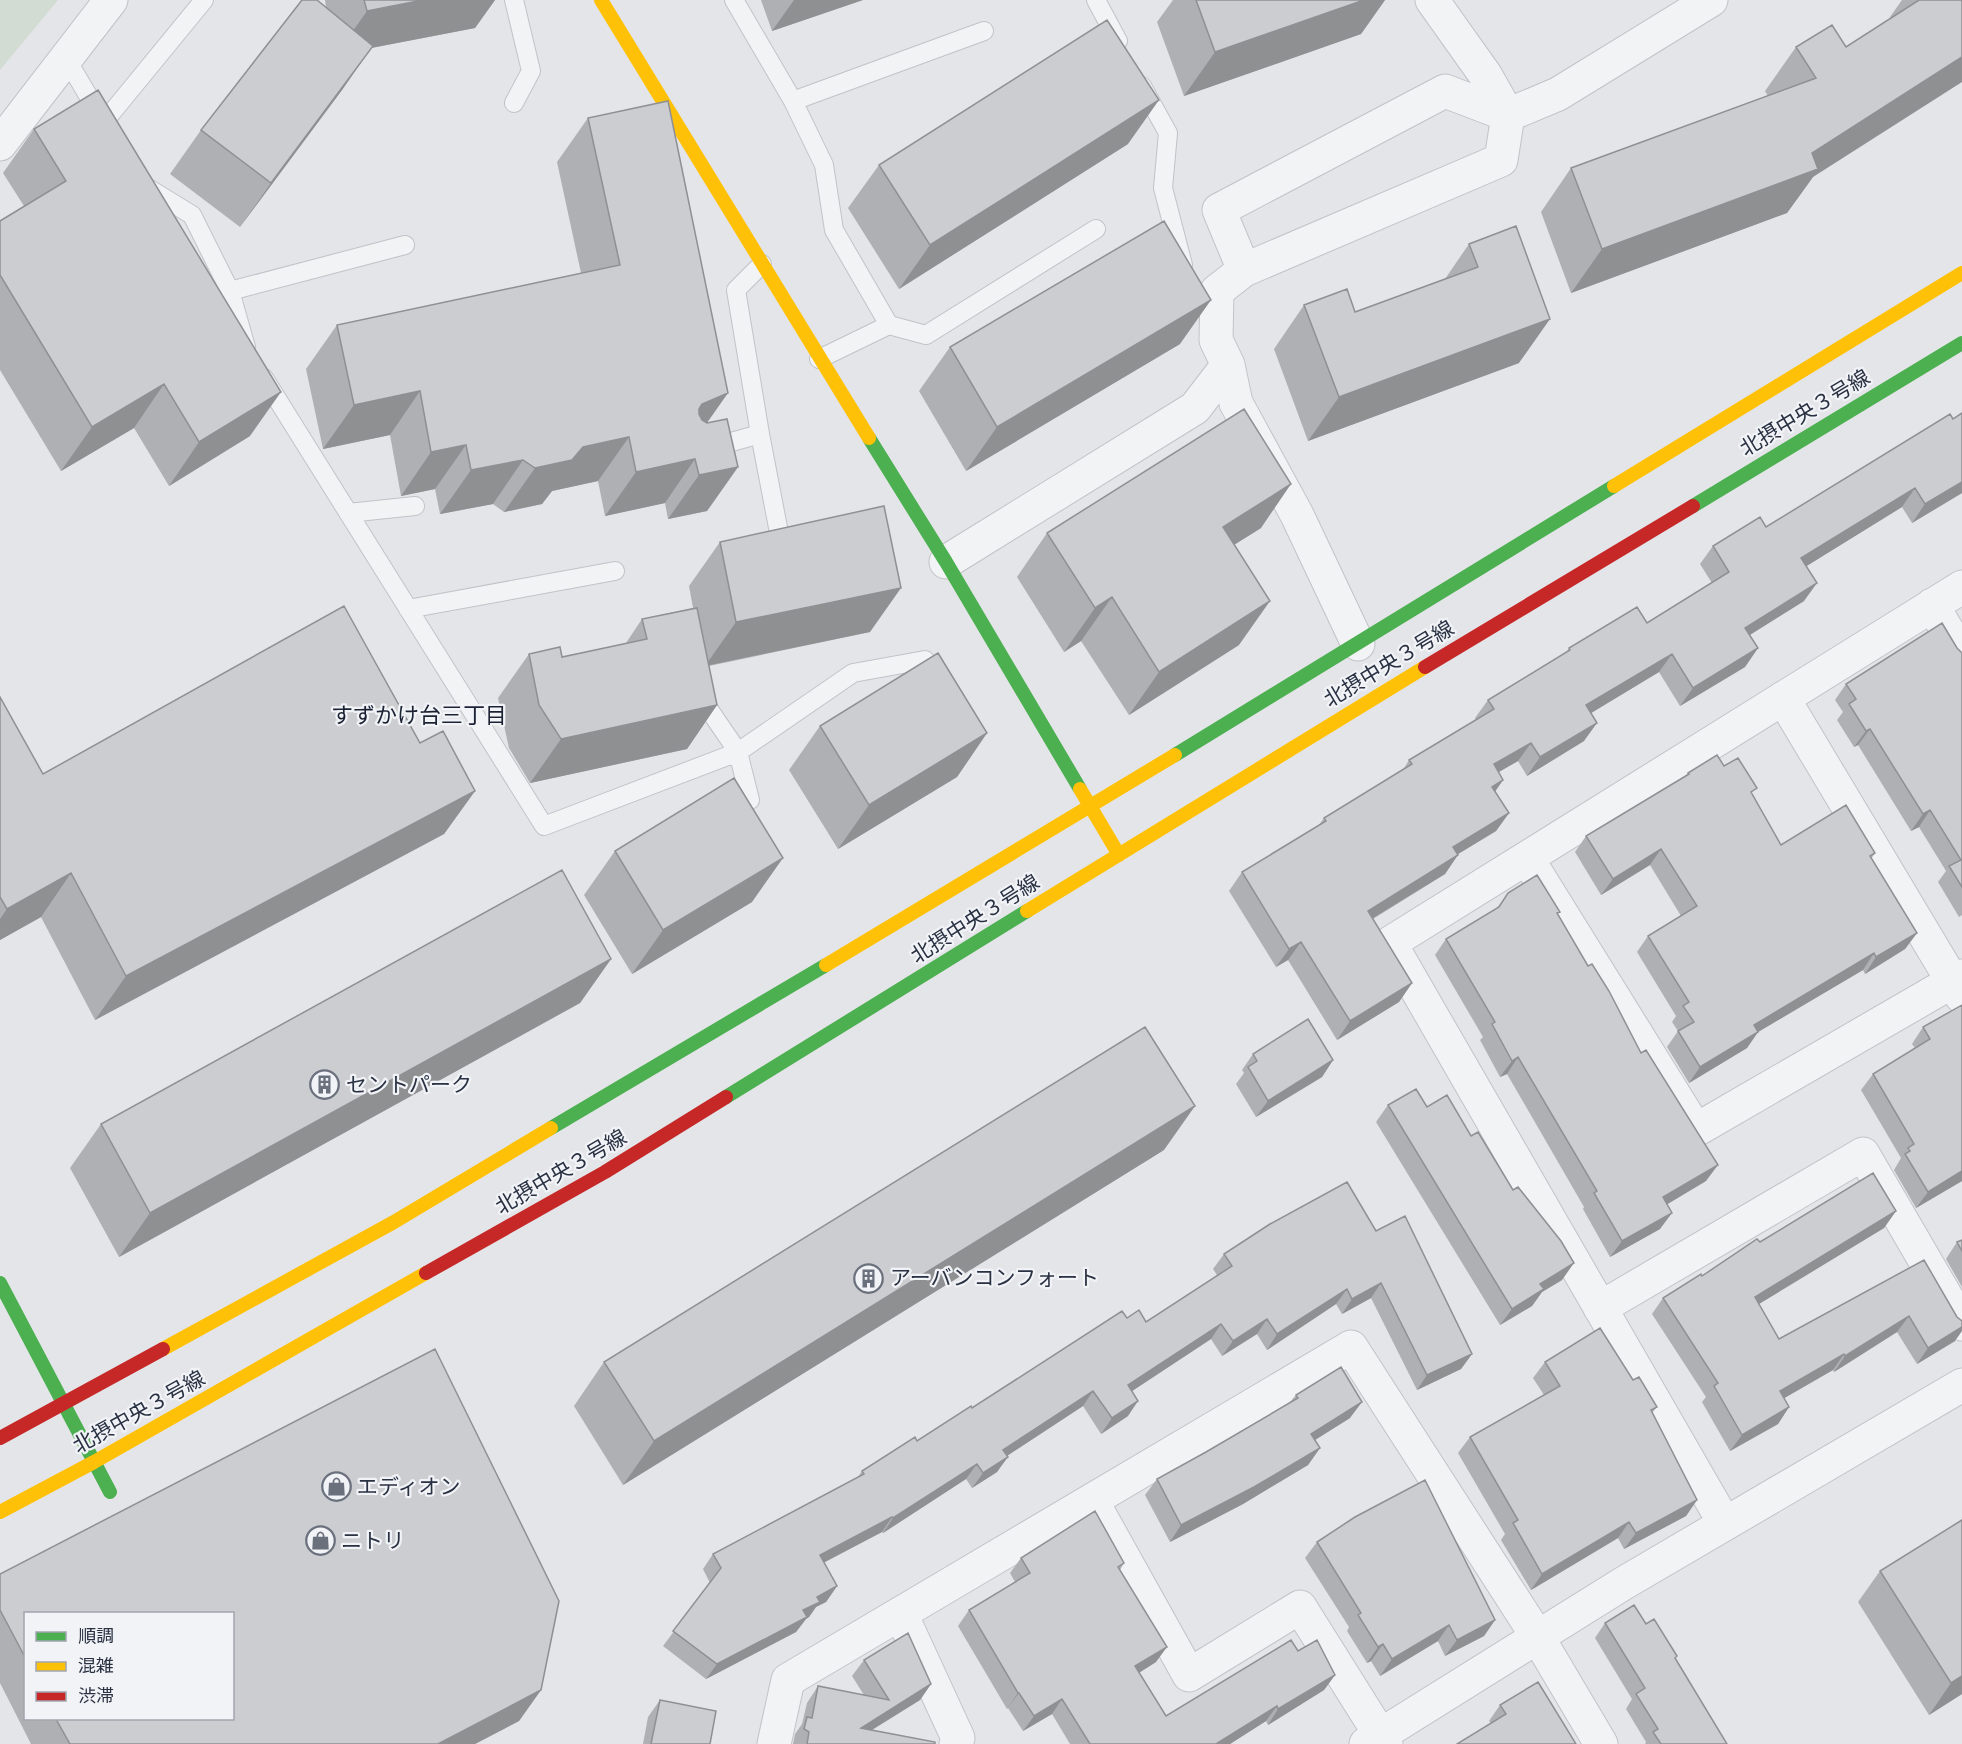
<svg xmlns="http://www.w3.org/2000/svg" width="1962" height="1744" font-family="'Fira Sans','Noto Sans JP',sans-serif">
	<rect width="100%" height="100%" fill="#e3e5e8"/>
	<path fill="#d2dcd3" d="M0,0h58l-58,70z"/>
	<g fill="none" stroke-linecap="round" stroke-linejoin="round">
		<defs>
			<path id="lane" d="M734,0l59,101 31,64 10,65 55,95 -70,34
				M1096,0l22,41
				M66,58l34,58
				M1142,86l26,47 -5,55 20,77
				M793,101l191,-70
				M514,103l17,-32 -17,-71
				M104,122l100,-122
				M143,185l49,30 38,76 16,56
				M230,291l175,-46
				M889,325l37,10 170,-106
				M264,378l280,448 194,-74 115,-79 72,-13
				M760,434l20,104
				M710,448l50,-14 -24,-144 26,-26
				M348,513l67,-7
				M408,609l207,-38
				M708,708l30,44 12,48"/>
			<path id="street" d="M0,144l111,-144
				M1244,270l257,-110 7,-45 -22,-39 -54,-76
				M1228,365l8,38 61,112 61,129
				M946,562l249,-154 33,-43 -12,-25 1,-49 27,-21 -25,-60 226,-119 63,24 50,-21 153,-94
				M1932,605l30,50
				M1783,698l179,299
				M1527,858l169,272 266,-154
				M1600,1308l263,-154 99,170
				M1092,1501l97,174 111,-68 86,137
				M1725,1524l-335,-581 572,-356
				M901,1614l57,124 -2,6
				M774,1744l14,-64 563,-333 186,289 64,108
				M1366,1744l258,-161 338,-198"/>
		</defs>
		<use href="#lane" stroke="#c1c3c6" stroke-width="20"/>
		<use href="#street" stroke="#c1c3c6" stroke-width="35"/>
		<use href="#lane" stroke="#f2f3f5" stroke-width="18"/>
		<use href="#street" stroke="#f2f3f5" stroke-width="33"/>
		<path stroke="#4caf50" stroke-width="14" d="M869,438l77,124 134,227
			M1693,506l269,-163
			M1175,755l439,-269
			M726,1097l301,-186
			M551,1128l275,-163
			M0,1283l110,209"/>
		<path stroke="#ffc107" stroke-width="14" d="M601,0l268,438
			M1614,486l348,-213
			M1080,789l39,66
			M1027,911l398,-244
			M826,965l349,-210
			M163,1349l231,-127 157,-94
			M0,1512l94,-50 332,-189"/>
		<path stroke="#c62828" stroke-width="14" d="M1425,667l268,-161
			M426,1273l179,-101 121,-75
			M0,1438l163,-89"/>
	</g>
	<path fill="#afb0b3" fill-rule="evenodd" d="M325,0h170l-20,28 -104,20 -29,42 -102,137 -70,-53 31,-44 125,-123z
		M761,0h102l-91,31z
		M1173,0h212l-24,34 -177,62 -27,-74z
		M1902,0h60l-149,177 -26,36 -216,80 -30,-81 30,-44 197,-72 -3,-5 31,-44h50l45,-29 -1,-1z
		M588,118l119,305 31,44 -31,44 -39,8 -3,-16 -60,13 -7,-35 -46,10 -10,13 -38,8 -11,-8 -53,10 -5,-25 -34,7 -11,-61 -67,14 -17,-80 31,-44 244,-52 -24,-111z
		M34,129l216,307 -81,50 -35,-58 -73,43 -61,-101v-149l24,-15 -21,-33z
		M1128,144l-229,145 -51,-81 31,-43z
		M1469,244l50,119 -211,78 -34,-92 30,-44 51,7 90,-33z
		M1180,344l-214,127 -47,-80 31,-44z
		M1962,413v80l-50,30 -10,-16 -96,59 -2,35 -54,34 8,13 -13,19 -65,39 -21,-34 -68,41 -7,28 -57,35 -9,-15 -19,11 4,8 -8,11 14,22 -13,18 -38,23 -13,20 -72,45 39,64 -13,19 -62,38 -49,-80 -12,7 -47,-76 13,-19 77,-47 5,-7 79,-48 6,-10 67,-40 -1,-2 13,-18 78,-47 3,-5 78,-25 65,-40 -12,-19 13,-18 53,-19z
		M1261,528l-27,17 5,100 -110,70 -48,-74 -17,11 -47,-75 30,-44z
		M720,542l150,90 -161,34 8,39 -30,44 -157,34 -21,-35 -11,-50 31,-44 33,3 64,-14 16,-24 51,-11 -4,-22z
		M1957,648l5,5v262l-3,2 -21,-35 8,-11 -27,-44 -8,4 -53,-86 -4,2 -17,-27 6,-8 -8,-12 11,-16z
		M0,697l43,77 377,-31 55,48 -31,43 -349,186 -54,-103 -41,23z
		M820,726l167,7 -30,44 -119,72 -49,-79z
		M1724,766l28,29 29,50 94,8 -4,6 46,74 -12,16 -40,25 -2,-4 -105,62 -11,16 -58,35 -22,-36 11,-16 -6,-9 4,-6 -39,-64 11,-16 33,-20 -31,-51 -49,30 -26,-43 11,-16 99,-59 3,-4z
		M615,851l137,51 -120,72 -48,-79z
		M1508,893l50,22 148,266 -39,23 -7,25 -50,28 -27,-48 1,-2 -77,-133 -7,3 -20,-37 3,-3 -48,-82 11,-16 51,-31z
		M611,959l-31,44 -461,254 -49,-89 31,-44z
		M1962,1005v176l-46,27 -22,-38 7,-12 -40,-68 12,-16 42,-26 -3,-4 11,-17z
		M1253,1054l80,6 -11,17 -66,40 -20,-33 8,-11 -2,-3z
		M1388,1105l83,31 91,144 -20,12 -10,14 -32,19 -124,-203z
		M1164,1150l-541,335 -49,-79 30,-44z
		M1896,1211l-12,17 -125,76 20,35 145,-79 31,81 -38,23 -20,-32 -63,40 -1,-2 -49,28 5,9 -11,17 -48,27 -28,-49 4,-5 -54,-83 11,-16 97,-56z
		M1376,1231l96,123 -11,15 -44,21 -46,-92 -29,16 -6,-10 -69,46 -10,-16 -35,22 -11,-17 -79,52 -4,25 -27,18 -18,-28 -76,50 -10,16 -25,16 -6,-9 -83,54 -1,-1 -58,30 13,24 -11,16 -10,5 -7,10 -3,2 -10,13 -90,47 -43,-33 47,-63 -7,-14 10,-15 145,-77 4,-6 55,-30 210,-123 19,4 71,-47 -4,-6 11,-15z
		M1962,1240v47l-16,-28 11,-17z
		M1545,1362l88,18 24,27 -5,6 45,87 -11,16 -62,33 -6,-11 -87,52 -30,-50 4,-6 -47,-81 12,-16 74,-42 -11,-17z
		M1296,1395l54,23 -35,22 5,8 -12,17 -65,39 -73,38 -25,-47 12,-16 49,-27 84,-50z
		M1962,1520v174l-33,21 -71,-113 22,-31z
		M1317,1542l178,78 -11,16 -39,20 -7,-15 -58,35 -9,-15 -4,2 -20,-32 2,-4 -44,-69z
		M1021,1558l103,5 -4,7 36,92 -17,11 27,43 132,-65 37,24 -11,15 -56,35 -2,-4 -36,23h-160l-18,-30 -29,17 -15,-23 -1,1 -49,-83 11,-16 46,-28 -5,-9z
		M0,1574l541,116 -22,31 -44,23h-444l-31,-61zM26,1614l206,105h-206z
		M1605,1623l41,1 31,32 -2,3 52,85h-82l1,-2 -20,-33 6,-10 -37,-61z
		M864,1660l67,24 -11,16 -48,30 63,14h-142l2,-10 7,-10 5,-21 11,-17 46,9 -12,-19z
		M660,1700l50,44h-67l5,-27z
		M1500,1705l76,39 -85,-21 -2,-2z"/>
	<path fill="#8e9092" d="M423,0h72l-20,28 -104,20 -29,42 -102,137 31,-44 65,-128 31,-44z
		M794,0h69l-91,31z
		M1364,0h21l-24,34 -177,62 31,-44z
		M1962,57v25l-149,95 -26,36 -216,80 31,-44 210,-96z
		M1159,100l-31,44 -229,145 31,-44z
		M1211,300l-31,44 -214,127 31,-44z
		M1550,319l-31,44 -211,78 31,-44z
		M164,384l-30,44 -73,43 31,-44z
		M420,391l-30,44 -67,14 31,-44z
		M281,392l-31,44 -81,50 30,-44z
		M728,393l-31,44 -26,11 31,-44z
		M629,437l-31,44 -46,10 -10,13 -38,8 31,-44 48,-21z
		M466,445l-31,44 -34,7 30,-44z
		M695,459l-30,44 -60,13 31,-44z
		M523,460l-30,44 -53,10 31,-44z
		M738,467l-31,44 -39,8 31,-44z
		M1962,482v11l-50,30 13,-19z
		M1291,484l-30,44 -69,43 31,-44z
		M1915,488l-13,19 -113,70 12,-19z
		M1817,583l-13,18 -72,45 13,-18z
		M901,588l-31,44 -165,34 31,-44z
		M1112,597l-31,44 -17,11 31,-44z
		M1270,601l-31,44 -110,70 30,-43z
		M1758,648l-13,19 -65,39 13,-18z
		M1672,654l-13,18 -86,52 13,-19z
		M717,705l-30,44 -157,34 31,-44z
		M1597,723l-13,18 -57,35 13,-19z
		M1870,729l-12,16 -4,2 12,-16z
		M987,733l-30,44 -119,72 31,-44z
		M1531,743l-13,18 -37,21 13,-18z
		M1503,780l-13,19 2,-12z
		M475,791l-31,43 -349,186 31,-44z
		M1930,810l-11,17 -8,4 12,-17z
		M1509,813l-13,18 -56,34 13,-18z
		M1661,849l-11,16 -49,30 12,-16z
		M1458,855l-13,19 -90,55 13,-18z
		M783,858l-31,44 -120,72 31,-44z
		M71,873l-30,44 -41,23v-21l7,-10z
		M1917,933l-12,16 -40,25 11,-17z
		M1301,942l-13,18 -12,7 13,-18z
		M1874,953l-11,17 -105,62 -11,16 -58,35 11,-16 54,-42z
		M611,959l-31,44 -461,254 31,-44z
		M1412,983l-13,19 -62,38 13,-19z
		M1518,1057l-11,17 -7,3 12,-16z
		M1333,1060l-11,17 -66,40 12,-16z
		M1195,1106l-31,44 -541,335 31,-44z
		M1718,1165l-12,16 -55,33 12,-17z
		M1962,1171v10l-46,27 12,-16z
		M1896,1211l-12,17 -140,85 11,-16z
		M1672,1213l-12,16 -50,28 12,-16z
		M1574,1263l-12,17 -20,12 -10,14 -32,19 12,-16 28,-25z
		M1381,1283l-10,15 -29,16 10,-15z
		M1347,1289l-11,15 -69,46 10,-16z
		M1909,1316l-12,16 -63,40 11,-16z
		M1267,1319l-10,15 -35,22 11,-15z
		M1221,1324l-10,15 -94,62 11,-16z
		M1962,1327v4l-7,10 -38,23 11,-16z
		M1472,1354l-11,15 -44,21 10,-15z
		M1844,1354l-11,16 -64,37 11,-16z
		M1093,1391l-10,15 -90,59 10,-15z
		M1138,1401l-10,15 -27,18 11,-16z
		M1362,1402l-12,16 -51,32 12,-16z
		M1789,1407l-11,17 -48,27 12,-16z
		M1320,1448l-12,17 -65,39 -73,38 11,-17z
		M1008,1457l-11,15 -25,16 11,-15z
		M977,1464l-11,15 -83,54 10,-15z
		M1697,1500l-11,16 -62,33 12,-16z
		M892,1517l-10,15 -72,38 10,-15z
		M1629,1522l-11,16 -87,52 11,-16z
		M837,1586l-11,16 -10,5 -7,10 -3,2 -10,13 -90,47 11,-15 86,-54 14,-13z
		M1495,1620l-11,16 -39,20 12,-16z
		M1449,1625l-11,16 -58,35 12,-17z
		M1383,1644l-12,17 -4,2 11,-16z
		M1167,1647l-11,15 -32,20 11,-16z
		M1335,1675l-11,15 -56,35 10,-16z
		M1962,1676v18l-33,21 22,-32z
		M931,1684l-11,16 -71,44 12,-16z
		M541,1690l-22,31 -44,23h-37z
		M1018,1693h1l-12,16z
		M1062,1699l-10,15 -29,17 11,-15z
		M1277,1706l-11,15 -36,23h-14z"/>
	<path fill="#cbcdd0" stroke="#8e9092" stroke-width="1.5" d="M302,0h15l56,46 -102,137 -70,-53z
		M364,0h59l-56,11z
		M1196,0h168l-149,52z
		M1919,0h43v57l-150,96 6,16 -216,80 -31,-81 245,-90 -20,-31 36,-22 14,22z
		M1107,20l52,80 -229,145 -51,-80z
		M98,90l183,302 -82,50 -35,-58 -72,43 -92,-152v-54l66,-40 -32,-52z
		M668,101l60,292 -26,11 -3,5v5l3,6 5,3 20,-4 11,48 -39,8 -4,-16 -59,13 -7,-35 -46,10 -11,13 -37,8 -12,-8 -52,10 -5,-25 -35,7 -11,-61 -66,14 -17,-80 283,-60 -32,-147z
		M1164,221l47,79 -214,127 -47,-80z
		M1516,226l34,93 -211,78 -35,-92 43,-16 8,23 123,-45 -9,-23z
		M1244,409l47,75 -68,43 47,74 -111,71 -47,-75 -17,11 -48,-75z
		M1962,413v69l-37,22 -10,-16 -114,70 16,25 -72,45 13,20 -65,40 -21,-34 -86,51 11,18 -57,34 -9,-14 -37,21 9,16 -11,7 17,26 -56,34 5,8 -90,56 44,72 -62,38 -49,-79 -12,7 -47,-77 84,-51 -2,-3 88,-54 -3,-4 85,-51 -6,-9 82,-50 -1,-2 68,-41 10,16 82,-51 -16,-26 47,-29 6,10 184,-113 3,5z
		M884,506l17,82 -165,34 -16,-80z
		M344,606l76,137 23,-12 32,60 -349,185 -55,-103 -64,36 -7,-12v-200l43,77z
		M697,608l20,97 -156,34 -22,-34 -10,-51 31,-7 2,10 85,-18 -5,-20z
		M1942,623l15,25 5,5v234l-13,-21 12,-6 -31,-50 -7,4 -53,-85 -4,2 -17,-27 7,-5 -10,-15z
		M938,653l49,80 -118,72 -49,-79z
		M1717,755l7,11 14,-8 19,30 -6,4 30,53 65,-40 29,48 -5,3 47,77 -41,24 -2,-4 -120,72 4,7 -58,35 -22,-36 16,-9 -11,-16 6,-4 -41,-66 49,-30 -36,-57 -48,30 -27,-43 103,-62 -1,-1z
		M734,778l49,80 -120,72 -48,-79z
		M562,870l49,89 -461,254 -49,-89z
		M1537,875l23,37 -3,1 31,53 4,-2 17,27 32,62 5,-3 72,115 -55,32 9,16 -50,28 -28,-48 3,-2 -79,-134 -6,4 -20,-37 3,-2 -49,-83 53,-32 9,-14z
		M1962,1005v166l-34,21 -23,-38 5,-3 -2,-3 6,-4 -41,-70 57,-35 -7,-12z
		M1308,1019l25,41 -65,41 -20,-34 9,-6 -4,-7z
		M1145,1027l50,79 -541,335 -50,-79z
		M1416,1089l11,18 20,-12 24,41 7,-4 35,58 5,-3 43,54 13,22 -34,21 4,5 -32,20 -124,-204z
		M1873,1173l23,38 -141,86 24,42 145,-79 33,57 5,4v6l-34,21 -19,-32 -64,40 -1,-2 -64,37 9,16 -47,28 -28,-49 4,-3 -55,-85 38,-24 1,2 55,-37 3,3z
		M1347,1182l29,49 29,-15 67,138 -45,21 -46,-92 -29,16 -5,-10 -70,45 -10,-15 -34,22 -12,-17 -93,61 10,16 -26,17 -19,-27 -90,59 5,7 -25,16 -6,-9 -84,54 -1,-1 -72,38 17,31 -20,11 3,5 -17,8 4,7 -90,47 -44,-33 48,-63 -8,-14 151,-80 -2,-3 53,-34 2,4 54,-35 1,2 150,-97 5,7 12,-8 7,12 86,-56 -8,-12 46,-30z
		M1962,1240v11l-5,-9z
		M1600,1328l33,52 6,-3 18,30 -6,3 46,90 -61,33 -7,-11 -87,52 -29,-51 5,-3 -48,-83 90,-51 -15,-24z
		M435,1349l124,252 -18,89 -103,54h-368l-14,-25h176v-105h-206v45l-26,-49v-36z
		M1341,1367l21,35 -51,32 9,14 -66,39 -73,38 -24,-46 49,-27 92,-54 -2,-3z
		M1425,1480l70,140 -38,20 -8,-15 -57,34 -9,-15 -5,3 -20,-32 3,-2 -44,-71 38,-25z
		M1095,1511l29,52 -6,4 49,80 -32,19 31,50 125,-76 7,11 19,-11 18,35 -57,34 -1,-3 -61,38h-126l-28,-45 -28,17 -15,-23h-1l-49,-83 61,-37 -9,-15z
		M1962,1520v156l-11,7 -71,-112z
		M1634,1605l12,19 8,-5 23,37 -2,2 52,86h-66l-8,-12 5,-3 -22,-35 9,-6 -40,-65z
		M908,1633l23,51 -70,44 74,14v2h-128l2,-12 -5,-3 3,-12 5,1 6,-32 71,14 -25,-40z
		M1538,1682l38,62h-119l49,-30 -6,-9z
		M660,1700l56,11 -6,33h-59z"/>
	<defs>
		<symbol id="building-ring" viewBox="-11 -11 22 22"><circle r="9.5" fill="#f1f3f7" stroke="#6a707c" stroke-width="1.5"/><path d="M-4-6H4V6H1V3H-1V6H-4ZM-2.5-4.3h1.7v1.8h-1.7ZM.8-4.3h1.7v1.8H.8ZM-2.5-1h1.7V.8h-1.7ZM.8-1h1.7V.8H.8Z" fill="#6a707c"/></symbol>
		<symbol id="shop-ring" viewBox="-11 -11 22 22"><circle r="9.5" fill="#f1f3f7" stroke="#6a707c" stroke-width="1.5"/><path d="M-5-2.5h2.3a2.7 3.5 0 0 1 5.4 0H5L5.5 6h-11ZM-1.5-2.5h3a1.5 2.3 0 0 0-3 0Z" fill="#6a707c"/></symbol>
	</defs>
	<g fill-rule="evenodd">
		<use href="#building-ring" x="308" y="1068" width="33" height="33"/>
		<use href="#building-ring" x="852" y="1262" width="33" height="33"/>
		<use href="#shop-ring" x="320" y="1470" width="33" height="33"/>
		<use href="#shop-ring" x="304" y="1524" width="33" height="33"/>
	</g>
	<g text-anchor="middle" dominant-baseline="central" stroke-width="4.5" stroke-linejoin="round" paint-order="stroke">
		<g font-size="21" fill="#293142" stroke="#f1f3f7">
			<text transform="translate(1805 413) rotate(-31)">北摂中央３号線</text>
			<text transform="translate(1389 664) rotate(-31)">北摂中央３号線</text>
			<text transform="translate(975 919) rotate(-32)">北摂中央３号線</text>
			<text transform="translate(561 1172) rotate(-30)">北摂中央３号線</text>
			<text transform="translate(139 1412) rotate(-29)">北摂中央３号線</text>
		</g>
		<g font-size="21" fill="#293142" stroke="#f1f3f7" text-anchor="start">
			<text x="346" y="1085">セントパーク</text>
			<text x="890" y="1278">アーバンコンフォート</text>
			<text x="357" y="1487">エディオン</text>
			<text x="341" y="1541">ニトリ</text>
		</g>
		<g font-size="22" fill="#1b2233" stroke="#f1f3f7">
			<text x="419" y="715">すずかけ台三丁目</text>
		</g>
	</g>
	<rect x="24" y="1612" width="210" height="108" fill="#f1f3f7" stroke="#a1a5af" stroke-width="1.5"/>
	<rect x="36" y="1632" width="30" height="9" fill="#4caf50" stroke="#a1a5af" stroke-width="1.5"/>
	<text x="78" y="1642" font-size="18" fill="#293142">順調</text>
	<rect x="36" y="1662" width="30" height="9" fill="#ffc107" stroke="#a1a5af" stroke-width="1.5"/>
	<text x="78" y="1672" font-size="18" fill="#293142">混雑</text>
	<rect x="36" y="1692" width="30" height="9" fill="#c62828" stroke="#a1a5af" stroke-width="1.5"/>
	<text x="78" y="1702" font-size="18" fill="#293142">渋滞</text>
</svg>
